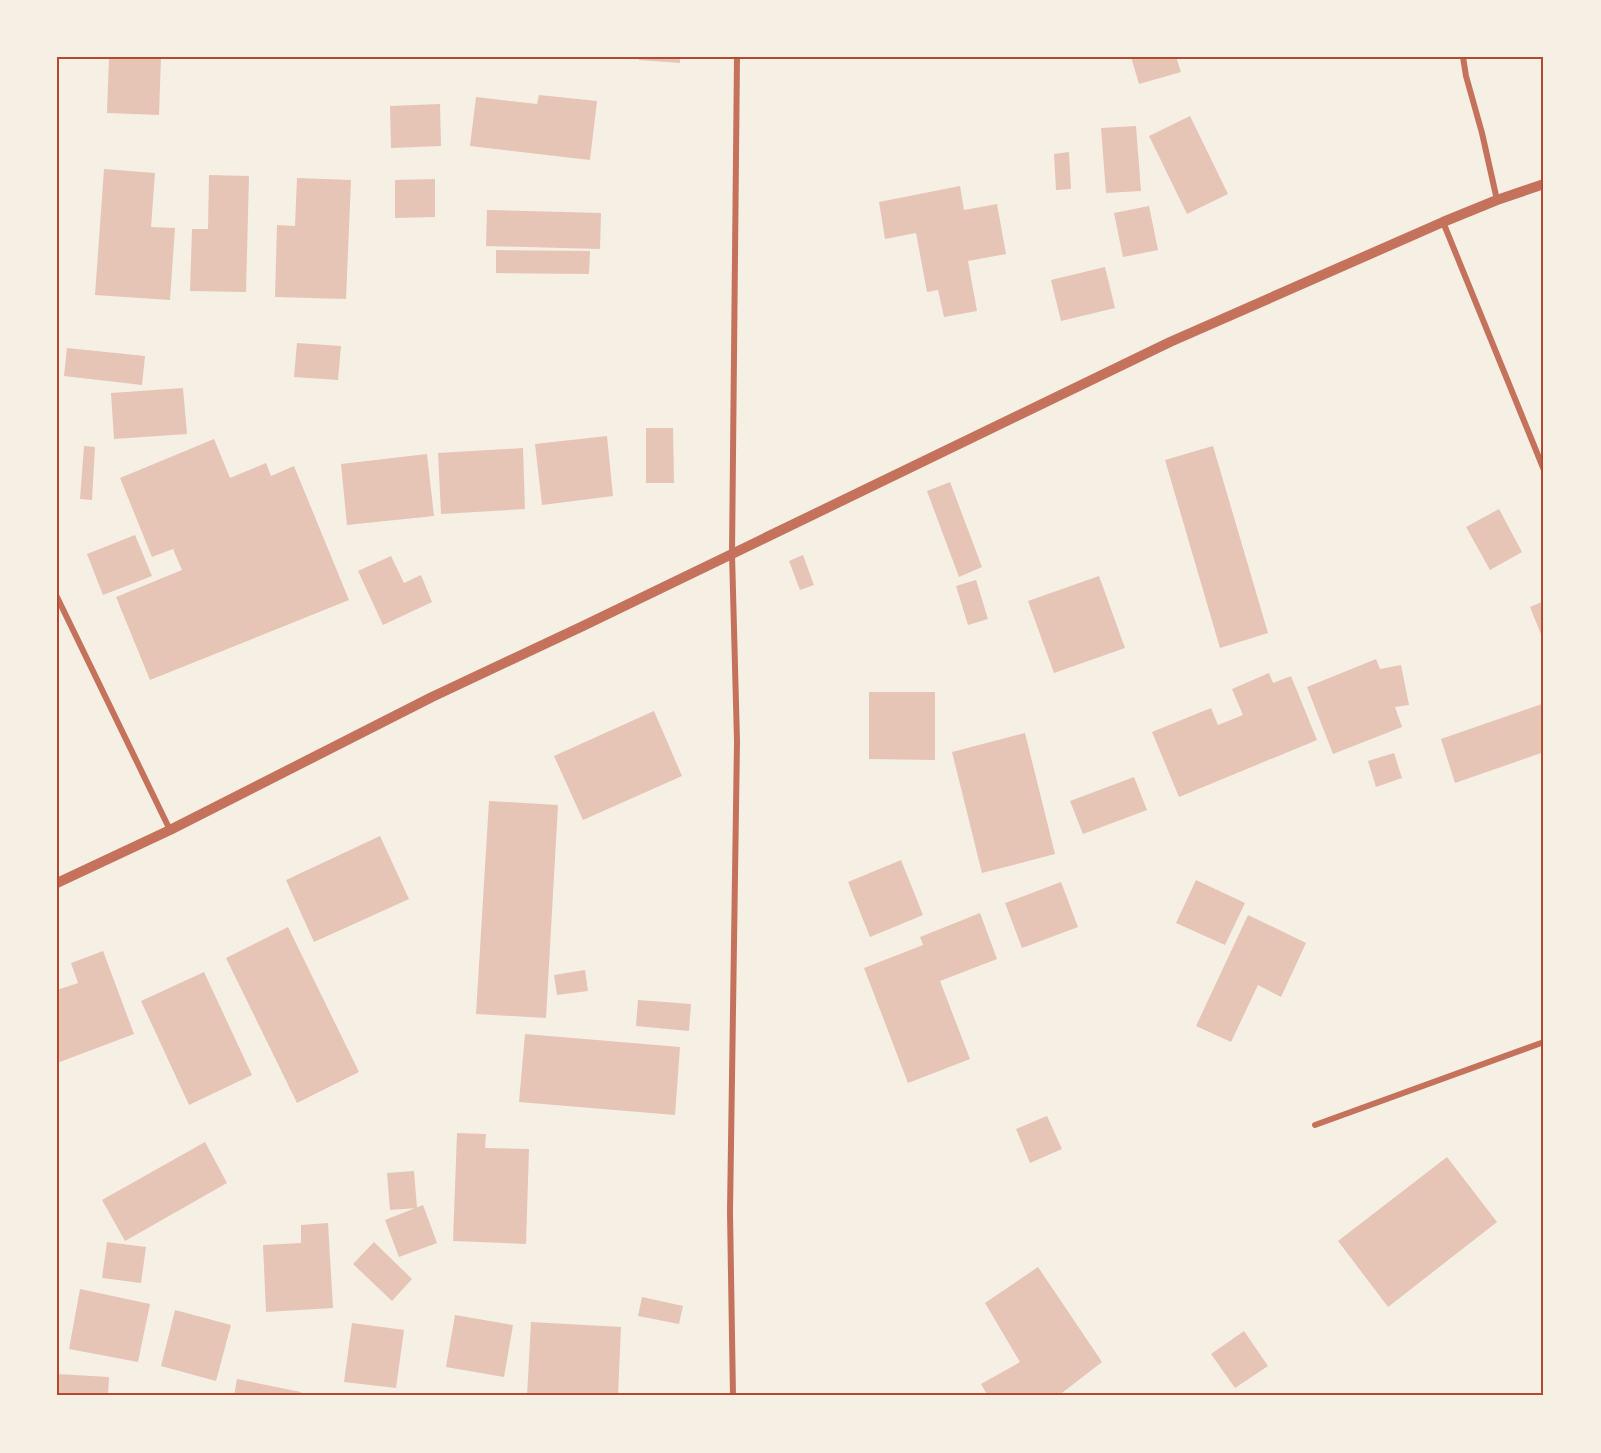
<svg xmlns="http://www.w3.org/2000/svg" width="1601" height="1453" font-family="'Source Serif 4',serif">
	<rect width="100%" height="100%" fill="#f6efe4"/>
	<path fill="#e6c5b7" d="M109,57h52l-2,58 -52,-2z
		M639,57h41v6l-41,-3z
		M1131,57h45l5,15 -42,12z
		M539,95l58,6 -7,59 -120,-14 6,-49 61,7z
		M440,104l1,42 -50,2 -1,-42z
		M1190,116l38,78 -41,20 -38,-78z
		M1136,126l5,65 -35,2 -5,-65z
		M1069,152l2,37 -15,1 -2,-36z
		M104,169l51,4 -4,54 24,1 -5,72 -75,-5z
		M209,175l40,1 -3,116 -56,-1 2,-62h16z
		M297,178l54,2 -5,119 -71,-2 2,-72 18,1z
		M435,179v38l-40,1v-38z
		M960,186l4,24 33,-6 9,50 -38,7 9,50 -33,6 -6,-27 -11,2 -11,-59 -31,6 -6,-37z
		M1149,206l9,44 -35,7 -9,-44z
		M487,210l114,3 -1,36 -114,-3z
		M496,250l94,1 -1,23 -93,-1z
		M1105,267l10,41 -54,13 -10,-41z
		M297,343l44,3 -3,34 -44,-3z
		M67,348l78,8 -3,29 -78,-9z
		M183,388l4,46 -73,5 -3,-46z
		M646,428h27l1,55h-28z
		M607,436l6,60 -71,9 -7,-61z
		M214,439l16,39 36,-15 5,13 23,-10 55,134 -199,80 -34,-83 66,-27 -9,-21 -21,8 -32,-79z
		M84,446l11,1 -3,53 -12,-1z
		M1213,446l55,187 -48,15 -55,-188z
		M523,448l2,61 -84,5 -3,-61z
		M427,454l7,62 -87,9 -6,-61z
		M950,482l32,85 -23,10 -32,-86z
		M1499,509l23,43 -32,18 -24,-43z
		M135,535l17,41 -49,19 -16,-41z
		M803,555l11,30 -14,5 -11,-29z
		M391,556l13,27 17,-8 11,27 -49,23 -25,-54z
		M1099,576l26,72 -71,25 -26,-72z
		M976,580l12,39 -20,6 -12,-39z
		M1544,601v41l-14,-35z
		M1376,659l4,10 21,-4 8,40 -14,2 7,20 -69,27 -26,-67z
		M1269,673l4,10 18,-7 26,64 -138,57 -27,-65 59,-24 7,17 25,-10 -11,-26z
		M869,692h66v68l-66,-1z
		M1542,704l2,6v42l-89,31 -14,-44z
		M654,711l28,65 -99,44 -29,-64z
		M1025,733l30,121 -73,19 -30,-121z
		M1394,753l8,25 -26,9 -8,-26z
		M1134,777l13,33 -64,24 -13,-33z
		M489,801l69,4 -12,213 -70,-4z
		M380,836l29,63 -95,43 -28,-62z
		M901,860l22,55 -53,22 -22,-55z
		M1196,880l49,23 -20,42 -49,-22z
		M1061,882l17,45 -56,21 -17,-45z
		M980,913l17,46 -57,22 30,78 -62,24 -44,-115 59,-23 -3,-8z
		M1248,915l58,28 -25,54 -23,-12 -27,57 -35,-16z
		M288,927l71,145 -62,31 -71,-145z
		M103,951l31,83 -77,29v-73l21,-7 -7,-20z
		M585,970l3,21 -31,4 -3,-20z
		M204,972l48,103 -63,30 -48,-104z
		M638,1000l53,4 -2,27 -53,-5z
		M525,1034l155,13 -5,68 -156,-13z
		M1047,1116l15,33 -32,14 -14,-34z
		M457,1133l29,1 -1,14 44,1 -3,95 -73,-3z
		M205,1142l22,41 -102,58 -23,-41z
		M1447,1157l50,65 -109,85 -50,-66z
		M414,1171l3,37 -27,2 -3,-37z
		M423,1205l14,38 -38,14 -14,-37z
		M328,1223l5,85 -67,4 -3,-67 38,-2v-18z
		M107,1242l39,5 -5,36 -39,-5z
		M374,1242l38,37 -20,22 -39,-37z
		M1038,1267l64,95 -44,34h-70l-7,-12 39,-22 -35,-59z
		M80,1289l70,15 -12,58 -69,-13z
		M642,1297l41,9 -4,18 -41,-8z
		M175,1310l56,15 -15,56 -55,-15z
		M455,1315l58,10 -9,52 -58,-10z
		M531,1322l90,5 -3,69h-91z
		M352,1323l52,7 -8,58 -52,-6z
		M1244,1331l24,35 -33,22 -24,-34z
		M57,1374l52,3 -1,19h-51z
		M237,1379l64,13 -1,4h-66z"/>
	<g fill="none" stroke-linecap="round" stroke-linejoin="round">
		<path stroke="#c5725c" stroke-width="6" d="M1463,57l3,19 16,57 15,67
			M1443,222l101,248
			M57,597l113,233
			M1315,1125l229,-83
			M733,1396l-3,-184 7,-471 -5,-187 5,-497"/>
		<path stroke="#c5725c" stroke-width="10" d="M57,883l113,-53 262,-133 151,-71 587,-284 273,-120 54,-22 47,-16"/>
	</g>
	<rect width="1601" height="1453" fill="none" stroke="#f6efe4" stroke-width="117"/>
	<rect x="58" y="58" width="1484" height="1336" fill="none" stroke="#b5482f" stroke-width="2"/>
</svg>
